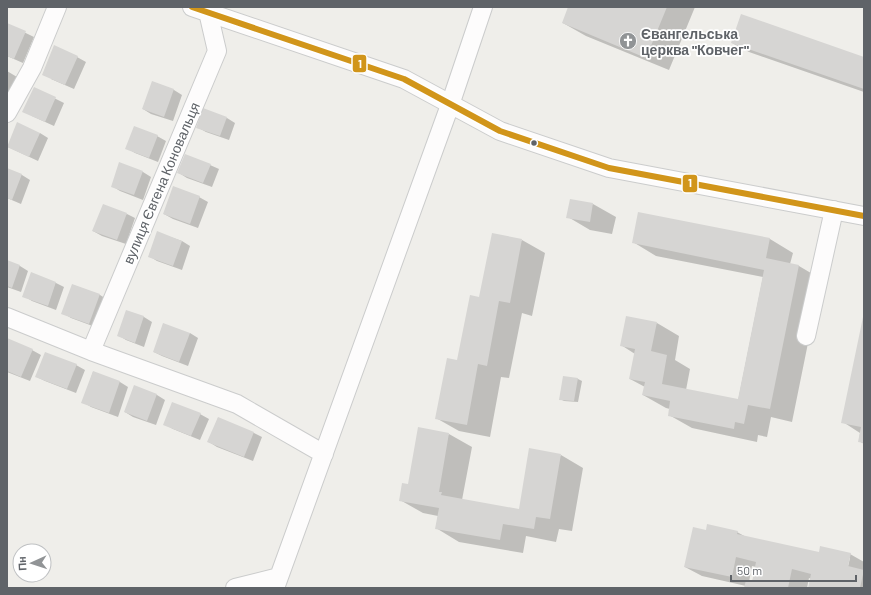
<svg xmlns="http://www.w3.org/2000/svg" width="871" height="595" font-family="Barlow,sans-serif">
	<rect width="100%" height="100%" fill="#efeeea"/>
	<path fill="#0003" fill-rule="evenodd" d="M569,7h126l-26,63 -83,-34 -23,-13z
		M7,24l27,13 -11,26 -16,-7z
		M732,43l132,15v34l-115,-40z
		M77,57l9,5 -12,27 -23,-10z
		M7,71l10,6 -10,21z
		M153,82l21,8 8,5 -9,26 -22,-7 -8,-5z
		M34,88l30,15 -10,23 -22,-10z
		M227,118l8,5 -6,17 -23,-8 -9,-5z
		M40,133l8,5 -10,23 -30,-14z
		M157,136l9,5 -8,21 -23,-9 -8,-5z
		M120,164l23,8 8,5 -8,23 -23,-9 -8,-5z
		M210,165l9,4 -7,18 -25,-9 -8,-5z
		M7,169l15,6 8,5 -9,24 -14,-6z
		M199,197l9,5 -10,26 -25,-9 -9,-5z
		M593,204l23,13 -4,17 -22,-4 -22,-13z
		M639,213l131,26 23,14 -3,11 9,2 22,13 -29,143 -21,-5 -4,20 -9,-2 -1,7 -65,-14 -23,-13 1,-6 -4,-1 -23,-13 2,-8 -15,-8 5,-25 -14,-9 36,-22 22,13 -4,24 15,9 -4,21 52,11 25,-124 -107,-21 -23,-14z
		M127,214l8,4 -9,26 -24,-8 -9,-5z
		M158,233l24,8 8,5 -8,24 -25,-9 -8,-5z
		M522,240l23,13 -13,63 -10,-3 -13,65 -8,-1 -11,60 -31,-6 -23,-13 22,-57 22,-63z
		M7,261l13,5 8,5 -7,21 -14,-5z
		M32,274l24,9 8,4 -8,23 -24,-9 -8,-5z
		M73,285l27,10 8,5 -10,28 -27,-10 -8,-5z
		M127,311l17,6 8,5 -8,25 -18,-7 -8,-5z
		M864,319v125l-5,-3 1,-8 -17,-11z
		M190,333l8,5 -10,28 -26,-10 -8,-4z
		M7,340l25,10 9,5 -11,26 -23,-9z
		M76,365l9,5 -9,23 -31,-12 -8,-4z
		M93,372l27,10 8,5 -10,30 -27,-10 -8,-5z
		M564,377l14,2 4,2 -4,21 -14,-1 -4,-2z
		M135,387l22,8 8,5 -9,25 -23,-8 -8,-5z
		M200,414l9,5 -9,21 -27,-11 -9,-5z
		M218,418l36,15 8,4 -9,24 -36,-14 -8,-5z
		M449,434l23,13 -10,53 57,10 42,-55 22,13 -11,63 -13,-2 -3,13 -30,-6 -3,17 -64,-11 -23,-14 2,-12 -15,-3 -23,-13 9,-14z
		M707,531l30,1 9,5 73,16 31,1 14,8v26h-54l1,-9 -2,-1 -2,10h-62l1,-2 -44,-10 -17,-9zM848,558h2l-3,13zM752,566l4,1 -4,16 -3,-1z"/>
	<path fill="#d6d5d3" d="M568,7h99l-21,51 -84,-35z
		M741,14l123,43v32l-133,-46z
		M7,23l19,8 -12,28 -7,-3z
		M54,45l24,11 -13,29 -23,-10z
		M152,81l22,8 -10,28 -22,-8z
		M34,87l22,10 -11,25 -23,-10z
		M203,108l24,9 -7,19 -24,-8z
		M17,122l23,11 -11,24 -22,-10z
		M134,126l24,9 -9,23 -24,-9z
		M185,154l26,10 -8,19 -26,-10z
		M119,162l24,9 -9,24 -23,-8z
		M7,168l15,6 -10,26 -5,-2z
		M173,186l27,10 -10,28 -27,-10z
		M570,199l23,4 -3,19 -24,-4z
		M103,204l24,9 -10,27 -25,-9z
		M638,212l132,26 -4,20 33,7 -29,144 -22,-4 -4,19 -9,-2 -1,7 -66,-13 2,-15 -28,-6 3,-13 -16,-3 6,-30 -15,-3 6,-30 31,6 -6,29 16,4 -5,29 76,15 26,-129 -132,-27z
		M157,231l25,10 -9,25 -25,-9z
		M492,233l30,6 -12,64 -11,-2 -12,65 -9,-2 -11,61 -32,-6 12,-61 10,2 13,-65 9,2z
		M7,260l13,5 -8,23 -5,-2z
		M31,272l25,10 -8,24 -26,-9z
		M72,284l28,10 -11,30 -28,-10z
		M126,310l18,6 -9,27 -18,-7z
		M863,317h1v126l-6,-1 3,-15 -20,-4z
		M163,323l27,10 -11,29 -26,-10z
		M7,338l26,11 -12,28 -14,-6z
		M45,352l32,12 -10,25 -32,-12z
		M93,371l27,10 -11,32 -28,-10z
		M563,376l15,2 -4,23 -15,-1z
		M134,385l23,9 -10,27 -23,-9z
		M172,402l29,11 -10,23 -28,-11z
		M218,417l36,15 -10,25 -37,-15z
		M418,427l31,6 -10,59h3l-1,3 78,14 10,-61 32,6 -11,65 -14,-2 -2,12 -31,-5 -3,16 -65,-11 4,-21 -40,-7 3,-18 6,1z
		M707,524l31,7 -1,3 82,18 1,-6 31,7 -3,13 16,4 -4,18h-52l3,-14 -19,-5 -4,19h-44l2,-8 6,2 4,-20 -20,-5 -4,20 -48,-10 9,-40 13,3z"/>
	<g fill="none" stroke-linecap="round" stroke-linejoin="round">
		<defs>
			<path id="minor" d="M192,7l212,72 96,52 109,37 255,48
				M7,113l25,-45 25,-61
				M7,317l84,34 146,53 87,50
				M806,336l28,-126
				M91,351l126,-300 -9,-39
				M235,588l44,-11
				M275,588l175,-483 33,-98"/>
		</defs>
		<use href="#minor" stroke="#cbcccc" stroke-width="20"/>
		<use href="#minor" stroke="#fdfcfc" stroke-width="18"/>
		<defs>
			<path id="bus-1" d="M192,7l212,72 96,52 109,37 255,48"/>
		</defs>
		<use href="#bus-1" stroke="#fff" stroke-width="9"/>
		<use href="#bus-1" stroke="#d1951a" stroke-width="6"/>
	</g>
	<defs>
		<symbol id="church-disc" viewBox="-11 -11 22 22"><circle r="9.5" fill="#919496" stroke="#fff"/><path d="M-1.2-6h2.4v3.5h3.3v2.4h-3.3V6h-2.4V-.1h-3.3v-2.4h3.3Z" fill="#fff"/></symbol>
	</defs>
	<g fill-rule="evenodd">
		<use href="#church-disc" x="618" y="31" width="20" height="20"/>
	</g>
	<circle fill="#5f6368" stroke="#fff" stroke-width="1.5" cx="534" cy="143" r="3.5"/>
	<g text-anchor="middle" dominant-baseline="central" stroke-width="3.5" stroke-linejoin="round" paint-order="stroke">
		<g font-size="14" font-weight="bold" fill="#5f6368" stroke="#fff" text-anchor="start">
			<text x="641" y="33">Євангельська<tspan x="641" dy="16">церква "Ковчег"</tspan></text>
		</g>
		<g font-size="14" fill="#5f6368" stroke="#fff">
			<text transform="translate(161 183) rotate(-67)">вулиця Євгена Коновальця</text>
		</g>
	</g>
	<g stroke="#fff" stroke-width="1.5">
		<rect x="352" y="54" width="15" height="19" rx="4" fill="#d1951a"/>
		<rect x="682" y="174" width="16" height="19" rx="4" fill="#d1951a"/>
	</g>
	<g font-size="11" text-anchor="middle" font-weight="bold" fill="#fff">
		<text x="360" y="68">1</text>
		<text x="690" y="187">1</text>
	</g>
	<rect width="871" height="595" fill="none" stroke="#5f6368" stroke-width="16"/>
	<g transform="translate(32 563) rotate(267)"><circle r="19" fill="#ffffff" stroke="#bfc1c3"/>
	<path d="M0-3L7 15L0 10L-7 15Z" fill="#919496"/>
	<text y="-6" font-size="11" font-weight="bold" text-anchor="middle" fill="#5f6368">Пн</text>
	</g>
	<path d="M731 575v6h125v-6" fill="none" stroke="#5f6368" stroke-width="2"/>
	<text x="737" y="575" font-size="12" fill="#5f6368" stroke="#ffffff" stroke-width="3" paint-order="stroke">50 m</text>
</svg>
